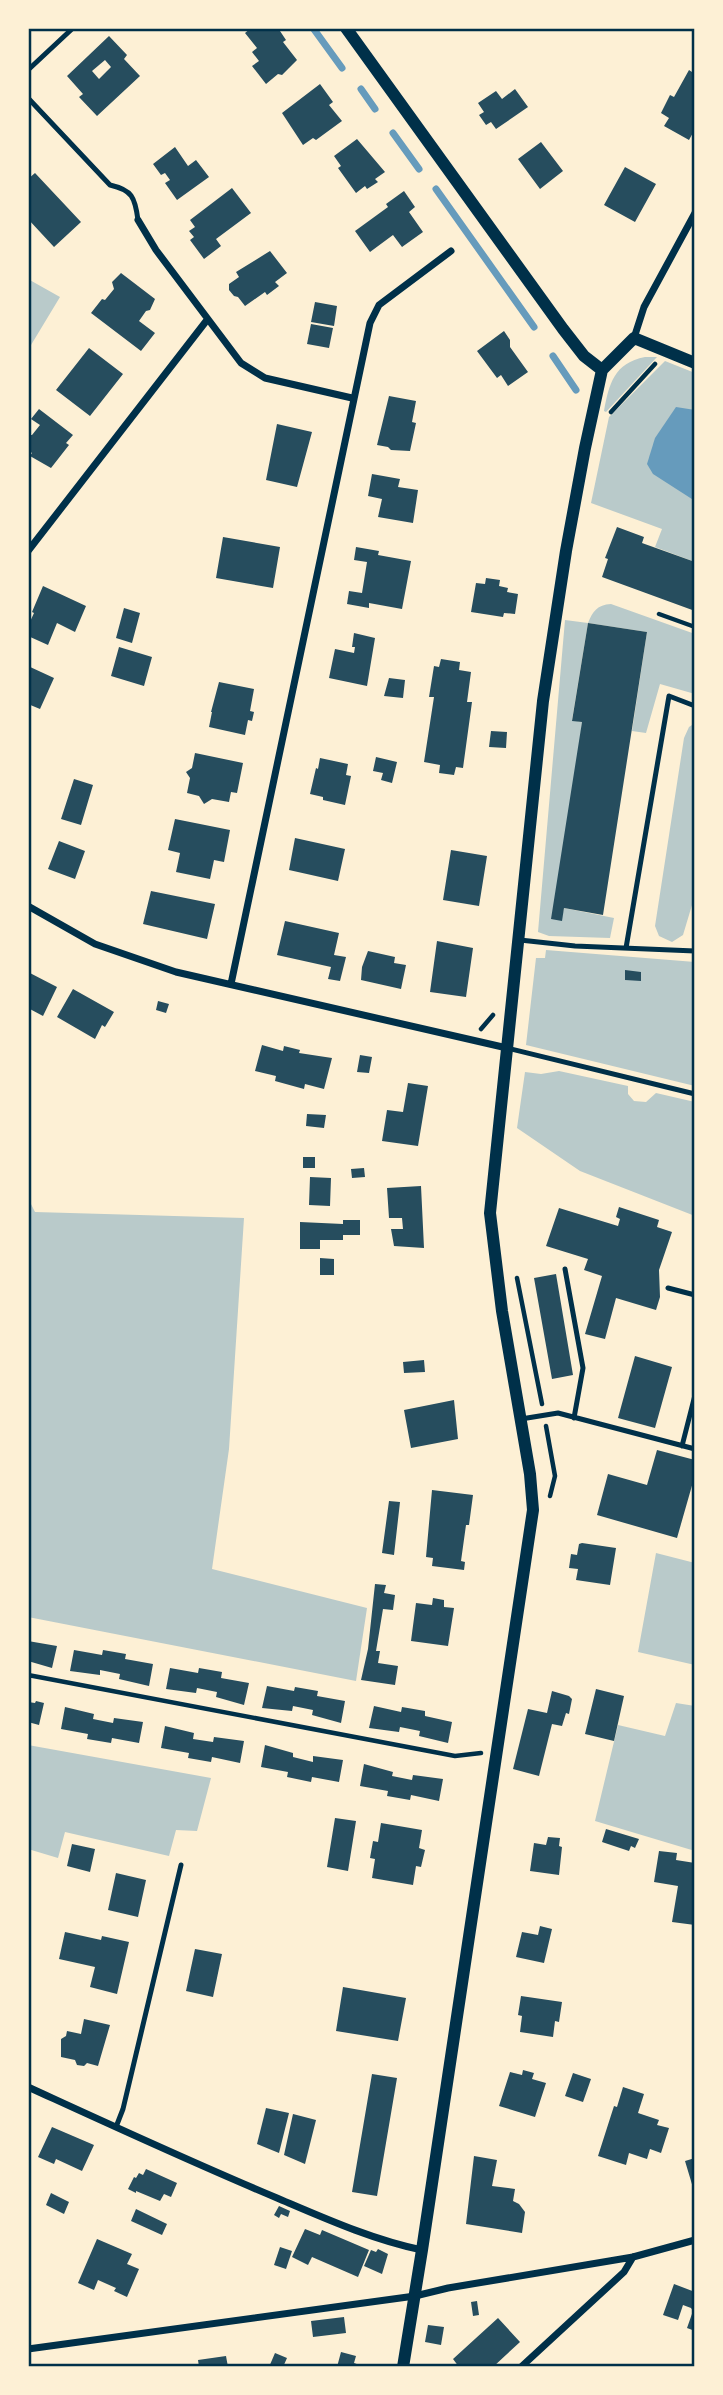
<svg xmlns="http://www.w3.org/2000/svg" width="723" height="2395" font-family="'Noto Sans',sans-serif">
	<rect width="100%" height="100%" fill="#fdf0d5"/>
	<path fill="#b9caca" d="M28,279l32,18 -32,53z
		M645,357h12l-51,55 -2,-1c5,-27 10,-48 41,-54z
		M665,361l30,12v189l-40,-15 7,-18 -71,-26 18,-86z
		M611,604l84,30v60l-35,-10 -14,49 -14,-2 15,-99 -59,-9 -16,97 10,2 -21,199 3,-13 50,10 -4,20 -61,-2 -11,-4 27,-312 23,3c5,-12 9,-18 23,-19z
		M695,723v172l-12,40 -11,7 -13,-6 -4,-10 29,-188 5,-11z
		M546,950l149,12v124l-169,-41 10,-87h9z
		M559,1071l69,15v8l6,7 12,1 10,-9 39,9v114l-115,-45 -63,-43 8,-56 16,2z
		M28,1198l7,14 209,6 -15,231 -17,120 155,39 -11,73 -328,-64z
		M656,1553l39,10v102l-57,-13z
		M676,1703l19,3v145l-100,-30 23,-96 47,11z
		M28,1745l183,33 -14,53 -21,-1 -7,26 -104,-24 -7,26 -30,-9z"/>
	<path fill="#669bbc" d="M676,407l19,3v91l-42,-27 -6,-10 8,-26z"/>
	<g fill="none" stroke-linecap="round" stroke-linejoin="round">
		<path stroke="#669bbc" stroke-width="7" d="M313,28l29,40
			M361,89l14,20
			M393,133l26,36
			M436,189l98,138
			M553,356l23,34"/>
	</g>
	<path fill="#264d5e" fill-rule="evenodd" d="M251,28h27l8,12 -3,2 14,18 -15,15 -4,-1 -12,10 -14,-18 7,-5 -7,-9 5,-4 -12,-15z
		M109,36l18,19 -3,4 16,17 -43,40 -18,-19 4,-3 -16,-18zM105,60l6,7 -12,12 -7,-8z
		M689,70l6,4v55l-6,11 -25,-14 5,-8 -8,-5 9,-18 4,2z
		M320,84l13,18 -4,3 13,16 -26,19 -3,-2 -10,7 -21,-32z
		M515,89l13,18 -32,22 -5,-7 -5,3 -7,-10 5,-3 -6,-9 18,-12 6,8z
		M357,139l28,33 -10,7 3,3 -11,7 -2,-3 -9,7 -18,-25 3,-2 -7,-10z
		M541,142l22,29 -23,18 -22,-30z
		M175,147l13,19 8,-6 13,17 -32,23 -12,-17 5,-3 -5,-7 -4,2 -8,-11z
		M625,167l31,17 -21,38 -31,-17z
		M35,173l46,49 -27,25 -26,-28v-40z
		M232,188l19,25 -35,26 5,7 -17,13 -14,-19 4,-3 -5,-6 6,-4 -5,-7z
		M404,191l11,16 -6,5 14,20 -21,15 -9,-12 -23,17 -15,-21 33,-24 -2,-3z
		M270,251l17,22 -12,9 4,4 -12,9 -2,-3 -20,14 -7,-9 -4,-1 -5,-6v-6l10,-7 -3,-5z
		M121,273l34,26 -5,11 -4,1 -7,10 16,12 -14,18 -50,-38 11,-14 3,1 9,-11 -2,-7z
		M315,302l22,4 -3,20 -23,-4z
		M311,324l22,4 -4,20 -22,-4z
		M504,331l6,9v7l18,25 -20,14 -7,-11 -4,3 -20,-27z
		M89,348l34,26 -33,42 -34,-26z
		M389,396l27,5 -4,21 4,1 -6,28 -19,-1 -3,-3 -11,-2z
		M39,409l34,26 -7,8 3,2 -18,23 -21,-12 2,-3 -4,-3v-15h4l8,-10 -9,-6z
		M277,424l35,8 -15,55 -31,-7z
		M372,474l28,5 -2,8 20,3 -5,33 -35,-6 4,-18 -14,-3z
		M617,527l27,10 -2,6 53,19v49l-93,-34 6,-18 -3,-1z
		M223,537l57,10 -7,41 -57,-10z
		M356,547l23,4 -1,4 33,6 -9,48 -33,-6v5l-22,-4 2,-13 13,2 5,-31 -13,-2z
		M486,578l14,2 -1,6 9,2 -1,4 11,2 -3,20 -11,-1 -1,4 -32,-5 5,-29 9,1z
		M43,586l43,20 -11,26 -18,-9 -9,22 -20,-9v-10l6,-13 -2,-1z
		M124,608l16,5 -8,30 -16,-5z
		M588,623l59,9 -44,283 -39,-7 -2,13 -11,-2 31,-197 -10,-1z
		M354,633l21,5 -8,48 -38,-8 6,-29 19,4 1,-6h-3z
		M119,647l33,10 -8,29 -33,-10z
		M441,659l19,3 -1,8 12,2 -4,30h5l-9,66 -7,-1 -2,8 -15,-2 1,-8 -16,-3 10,-65h-5l5,-31 5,1z
		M28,666l26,12 -14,31 -12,-5z
		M389,678l16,2 -2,18 -19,-2z
		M219,682l35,7 -4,22 4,1 -2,9 -4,-1 -3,15 -36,-8 3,-15h-1z
		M491,731l16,1 -1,16 -17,-1z
		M195,753l48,10 -6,30 -6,-1 -2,10 -17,-3 -8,5 -5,-8 -12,-3 3,-15 -4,-6 6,-4z
		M376,757l21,5 -5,21 -11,-3 2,-7 -10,-2z
		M320,758l28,6 -2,11 5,1 -6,29 -22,-5v-3l-13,-3 6,-26 2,1z
		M74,779l19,6 -12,40 -20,-6z
		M175,819l55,11 -6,32 -10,-2 -4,19 -34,-7 4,-19 -12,-3z
		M295,838l50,11 -7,32 -49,-11z
		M59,841l26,10 -10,28 -27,-10z
		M451,850l36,6 -8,50 -36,-6z
		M151,891l64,13 -8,35 -64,-15z
		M285,921l54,12 -5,22 12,2 -6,24 -12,-2 3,-12 -54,-12z
		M437,941l36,7 -7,49 -36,-5z
		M368,951l27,6 -1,6 12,2 -5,24 -40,-9 1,-13z
		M625,970l16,2v9l-16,-1z
		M28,972l29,15 -14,29 -15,-8z
		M73,989l41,23 -9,15 -3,-2 -7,14 -38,-22z
		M158,1001l11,3 -3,9 -10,-3z
		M262,1045l21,6 1,-5 16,4 -1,3 33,5 -8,31 -19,-5 -1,5 -29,-8 1,-5 -21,-5z
		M360,1055l12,2 -3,16 -12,-1z
		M408,1083l20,3 -10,60 -36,-5 5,-31 16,2z
		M307,1114l19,1 -2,13 -18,-2z
		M303,1157h12v11h-12z
		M364,1168l1,9 -13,1 -1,-9z
		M310,1177l21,1 -1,28 -21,-1z
		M421,1186l3,62 -30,-2 -3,-17h12l-1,-11h-13l-2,-30z
		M619,1207l40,13 -2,7 15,5 -13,38 1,27 -4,13 -40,-12 -11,41 -20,-5 17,-58 -18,-6 4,-11 -42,-13 13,-38 59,18 2,-7 -4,-2z
		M343,1220h17v15h-17v5h-23v9h-20v-27l43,2z
		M320,1258l14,1v16h-14z
		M556,1274l17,101 -21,4 -18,-101z
		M635,1356l37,11 -17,61 -37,-10z
		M424,1360l1,12 -21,1 -1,-11z
		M454,1400l4,39 -47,9 -7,-38z
		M657,1450l38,10v15l-18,63 -80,-23 11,-41 39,11z
		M432,1490l41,5 -4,30h-3l-5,36 4,1 -1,8 -32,-4 1,-8 -7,-1z
		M389,1501l11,1 -6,53 -12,-2z
		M582,1543l34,5 -6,37 -34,-5 2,-11 -9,-1 2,-14 6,1 2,-11z
		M375,1584l11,1 -2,8 11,2 -2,15 -10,-1 -7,42h4l-2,12 20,3 -3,19 -34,-5 7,-31z
		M433,1598l11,2v7l10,1 -6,38 -37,-5 5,-38 16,2z
		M28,1641l29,5 -5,22 -24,-7z
		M74,1650l28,5 1,-5 23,4 -1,5 28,5 -4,22 -30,-7 1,-5 -20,-4v5l-30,-4z
		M170,1668l28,5 1,-5 23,4 -1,6 28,5 -5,22 -28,-8 1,-5 -20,-4 -1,5 -30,-4z
		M267,1686l27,5 1,-4 23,4 -1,5 28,5 -4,22 -29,-8 1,-5 -20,-4 -1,5 -30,-3z
		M596,1689l28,7 -10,45 -29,-7z
		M552,1691l17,5 3,3 -3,15 -3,-1 -4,13 -10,-2 -13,52 -26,-7 15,-60 19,4z
		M36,1701l8,2 -5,22 -11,-3v-20l7,1z
		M374,1706l27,6 1,-5 23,4v5l27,6 -4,21 -29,-7 1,-5 -20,-4 -1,5 -30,-4z
		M65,1707l29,7 -1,5 20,4 1,-5 29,4 -4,21 -27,-5 -1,5 -24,-4 1,-5 -27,-5z
		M165,1726l29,7 -1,6 20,3 1,-5 30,4 -4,22 -28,-6 -1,5 -23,-4 1,-5 -28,-5z
		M265,1745l28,8v4l20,5v-6l30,4 -4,22 -27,-5 -1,5 -24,-5 1,-5 -27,-5z
		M364,1764l29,8 -1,4 20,4 1,-5 30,4 -4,22 -28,-6 -1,5 -23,-4 1,-5 -28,-5z
		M335,1818l21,3 -8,50 -21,-4z
		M381,1823l41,7 -3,18 6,2 -4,17 -5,-1 -3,19 -41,-7 3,-19 -5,-1 3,-17 5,1z
		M606,1829l33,10 -4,9 -4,-2 -2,5 -27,-9z
		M548,1837l12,1 -1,8 3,1 -3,28 -29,-4 4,-28 12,2z
		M72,1844l23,5 -5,23 -23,-6z
		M659,1851l18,2 -1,7 19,3v62l-23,-3 6,-36 -24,-4z
		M116,1873l30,7 -8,37 -30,-7z
		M540,1926l12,3 -8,34 -28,-6 6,-25 16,3z
		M65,1932l36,8 1,-4 27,6 -12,52 -27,-7 5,-20 -36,-8z
		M195,1949l27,5 -9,43 -27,-6z
		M343,1987l63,11 -8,43 -62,-10z
		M521,1996l41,6 -3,20 -4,-1 -2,16 -33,-5 2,-16 -4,-1z
		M84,2019l26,6 -12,41 -11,-3 -3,3 -7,-1 -2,-5 -14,-3v-18l5,-3 1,-5 14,3z
		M523,2070l11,3 -2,6 14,4 -11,34 -36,-11 11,-34 12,3z
		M573,2073l18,6 -8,23 -18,-6z
		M372,2074l25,4 -20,118 -25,-4z
		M623,2087l21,7 -6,19 21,7 -2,5 12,3 -8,25 -11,-4 -3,10 -18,-6 -3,12 -28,-9 16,-50 3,1z
		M266,2108l23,5 -10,40 -22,-9z
		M293,2114l23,6 -11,44 -21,-9z
		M52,2127l42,18 -12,26 -26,-12 -2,5 -16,-7z
		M474,2156l23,4 -5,26 23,3 -2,12 6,3 6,8 -3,21 -56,-9z
		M695,2158v33h-1l-9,-30z
		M146,2169l31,14 -6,14 -7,-3 -4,7 -24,-10v2l-8,-4 6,-12 2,1 3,-5 4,2z
		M51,2193l18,9 -5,12 -18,-9z
		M279,2206l11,5 -2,6 -7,-3 -2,4 -5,-3z
		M136,2209l31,15 -5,11 -31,-14z
		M305,2229l15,6 2,-5 47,20 -11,27 -46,-20 -4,8 -16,-8z
		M97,2239l35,15 -5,10 12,5 -12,28 -13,-6 2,-3 -18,-8 -4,10 -16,-7z
		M280,2247l12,4 -6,18 -12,-4z
		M378,2249l10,5 -6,20 -18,-8 7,-16 5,2z
		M674,2284l21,8v39l-8,-3 6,-17 -2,-3 -8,-3 -5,15 -15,-5z
		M477,2301l2,14 -6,1 -2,-14z
		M344,2317l2,16 -33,4 -2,-16z
		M498,2318l22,24 -27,25h-34l-6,-8z
		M428,2325l16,2 -3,18 -16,-3z
		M341,2352l15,4 -2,7 11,4h-28z
		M275,2353l12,5 -4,9h-14z
		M226,2356l2,11h-29l-1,-7z"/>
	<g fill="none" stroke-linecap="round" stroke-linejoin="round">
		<path stroke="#003049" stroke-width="4.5" d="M611,412l44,-48
			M659,614l36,13
			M481,1029l12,-14
			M517,1278l25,126
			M546,1426l9,50 -5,20
			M28,1675l427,81 26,-3"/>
		<path stroke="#003049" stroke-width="5" d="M28,70l45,-42
			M28,98l82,87c22,5 25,12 28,35
			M520,940l55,6 120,5
			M626,948l43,-252 26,10
			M507,1048l188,46
			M565,1269l18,99 -9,50
			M668,1288l27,7
			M521,1419l37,-6 137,36
			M682,1446l13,-51
			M116,2127l7,-18 58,-244"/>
		<path stroke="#003049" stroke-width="7" d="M138,220l18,30 85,113 24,15 87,20
			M634,338l10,-31 51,-94
			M28,551l179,-231
			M28,906l67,38 81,28 331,76
			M231,984l139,-661 9,-18 72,-54
			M28,2087c83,38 165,76 249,111 47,20 96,42 145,52
			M28,2349l387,-53 33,-8 185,-31 62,-17
			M521,2367l103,-95 9,-15"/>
		<path stroke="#003049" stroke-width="12" d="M346,28l217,301 21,27 18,14
			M602,370l32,-32 61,25
			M403,2367l19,-117 111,-740 -3,-36 -28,-163 -12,-98 53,-512 23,-150 19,-103 17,-78"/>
	</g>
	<rect width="723" height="2395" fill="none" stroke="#fdf0d5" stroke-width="60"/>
	<rect x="30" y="30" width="663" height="2335" fill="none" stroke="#003049" stroke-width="2.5"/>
</svg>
